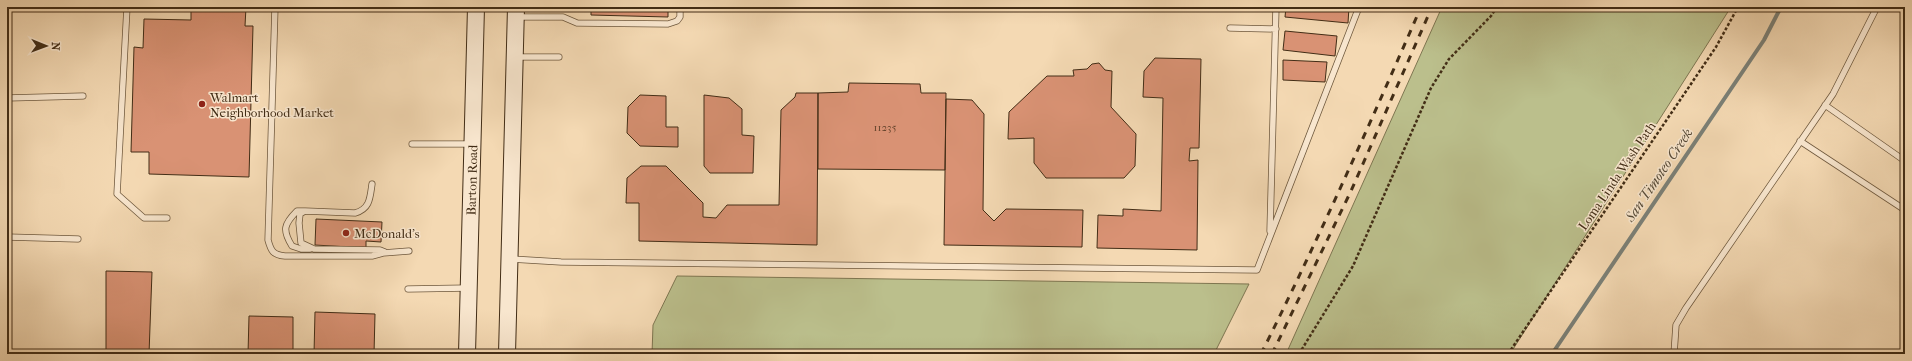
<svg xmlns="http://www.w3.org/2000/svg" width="1912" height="361" font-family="'IM FELL French Canon',serif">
	<rect width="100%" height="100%" fill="#f4d9b3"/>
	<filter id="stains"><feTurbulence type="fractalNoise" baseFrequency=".005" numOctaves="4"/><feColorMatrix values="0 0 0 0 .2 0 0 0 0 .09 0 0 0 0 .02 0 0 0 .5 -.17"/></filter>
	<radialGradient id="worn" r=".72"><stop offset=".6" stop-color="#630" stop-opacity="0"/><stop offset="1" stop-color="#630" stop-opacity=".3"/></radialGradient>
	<path fill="#bbbf8c" stroke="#7e7651" d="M1442,7h289l-221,347h-224z
		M677,276l572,8 -35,70h-562l1,-29z"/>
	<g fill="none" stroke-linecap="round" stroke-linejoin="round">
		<path stroke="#7b8077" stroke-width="4" d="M1552,354l212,-314 17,-33"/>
	</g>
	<path fill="#d99274" stroke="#422d16" d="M191,7h55l-1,19h8l-4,151 -100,-3v-22h-18l3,-105 9,1 1,-29 47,1z
		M591,7h77v10l-77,-2z
		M1286,7h63l-1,16 -63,-6z
		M1285,31l52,5 -2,20 -52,-6z
		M1155,58l46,1 -2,89h-9l-1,13 9,-1 -1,90 -100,-2 1,-33 25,1v-7l38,2 2,-113 -20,-1 1,-26z
		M1283,60l44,2 -2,20 -42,-2z
		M1099,63l6,7 7,1 -1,36 25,27 -1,32 -11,12h-78l-12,-15v-25l-26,1 1,-27 38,-36h27l-1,-6 14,-1 5,-5z
		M849,83l71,1 1,9h25l-1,77 -127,-1v-76l30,-1z
		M796,93h22l-1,152 -178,-4v-38h-13l1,-25 14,-12h25l37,37v14l13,1 11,-13h52l2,-95 14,-13z
		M640,95l26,1v31h12v20l-38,-1 -13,-13 1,-26z
		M704,95l25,3 13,11v26l12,1 -1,37h-43l-6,-7z
		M946,99l26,1 12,14 -1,96 11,11 12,-12 77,1 -1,37 -138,-2z
		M316,219l66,3 -1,20 -15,-1v7l-51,-3z
		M106,271l46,1 -3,82h-43z
		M315,312l60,2 -1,40h-60z
		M249,316l44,1v37h-45z"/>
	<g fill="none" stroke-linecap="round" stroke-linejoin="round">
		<defs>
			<path id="lane" d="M127,7l-10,187 27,24h23
				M275,7l-7,233c3,11 5,15 17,16h87l11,-3 26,-2
				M518,17h45l14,6 91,1 9,-3 3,-4v-10
				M1230,28l46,1
				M517,57h42
				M7,98l76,-2
				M1825,105l80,56
				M1800,141l105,69
				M412,144h60
				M372,184c-2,14 -2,25 -17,29l-50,-2 -5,3 -1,9 2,20 13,6 66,1 5,2
				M305,211h-8c-13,13 -15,19 -5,35l9,3h9
				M1270,231l6,-224
				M7,237l71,2
				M511,259l50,3 696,8 102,-263
				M408,289l60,-1
				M1674,354l2,-29 10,-17 147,-214 44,-87"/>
			<g id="secondary">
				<path id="s1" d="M467,354l9,-347"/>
				<path d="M507,354l9,-347"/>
			</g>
		</defs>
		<use href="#lane" stroke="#6e583d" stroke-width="7"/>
		<use href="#secondary" stroke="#422d16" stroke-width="18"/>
		<path stroke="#422d16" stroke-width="2.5" stroke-dasharray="3 2" stroke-linecap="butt" d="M1299,354l54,-88 78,-178 18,-29 42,-43 6,-9
			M1508,354l208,-307 22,-40"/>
		<use href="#lane" stroke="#f8e6ce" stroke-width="5.5"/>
		<use href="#secondary" stroke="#f8e6ce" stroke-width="16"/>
		<path stroke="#422d16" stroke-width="3" stroke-dasharray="7 7" stroke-linecap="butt" d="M1261,354c57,-114 109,-230 160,-347
			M1272,354l79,-163 81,-184"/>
	</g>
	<g fill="#8f2418" stroke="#f8e6ce" stroke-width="1.5">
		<circle cx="202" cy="104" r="4"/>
		<circle cx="346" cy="233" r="4"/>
	</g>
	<g text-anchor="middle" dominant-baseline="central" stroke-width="3" stroke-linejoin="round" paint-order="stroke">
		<g font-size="11" fill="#68462e">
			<text x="885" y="127">11235</text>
		</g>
		<g font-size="13" fill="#422d16" stroke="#f8e6ce" text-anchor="start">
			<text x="210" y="97">Walmart<tspan x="210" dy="15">Neighborhood Market</tspan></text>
			<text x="354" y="233">McDonald's</text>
		</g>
		<g font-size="13" fill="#422d16" stroke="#f8e6ce">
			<text transform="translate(1617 176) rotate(-56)">Loma Linda Wash Path</text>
			<text stroke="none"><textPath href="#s1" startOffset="174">Barton Road</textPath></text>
		</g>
		<g font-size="14" font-style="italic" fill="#554936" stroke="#f8e6ce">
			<text transform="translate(1659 175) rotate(-56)">San Timoteo Creek</text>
		</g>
	</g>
	<rect width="1912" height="361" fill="none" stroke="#f4d9b3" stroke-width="24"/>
	<rect x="8" y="8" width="1896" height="345" fill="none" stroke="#422d16" stroke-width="2"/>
	<rect x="12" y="12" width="1888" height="337" fill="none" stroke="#422d16"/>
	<g transform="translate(46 46) rotate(91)" stroke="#f8e6ce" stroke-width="3" paint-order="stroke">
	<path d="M0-3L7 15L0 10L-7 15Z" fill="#422d16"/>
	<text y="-6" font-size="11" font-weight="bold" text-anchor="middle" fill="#422d16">N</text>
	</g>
	<rect width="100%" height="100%" filter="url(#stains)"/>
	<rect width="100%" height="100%" fill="url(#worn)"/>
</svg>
